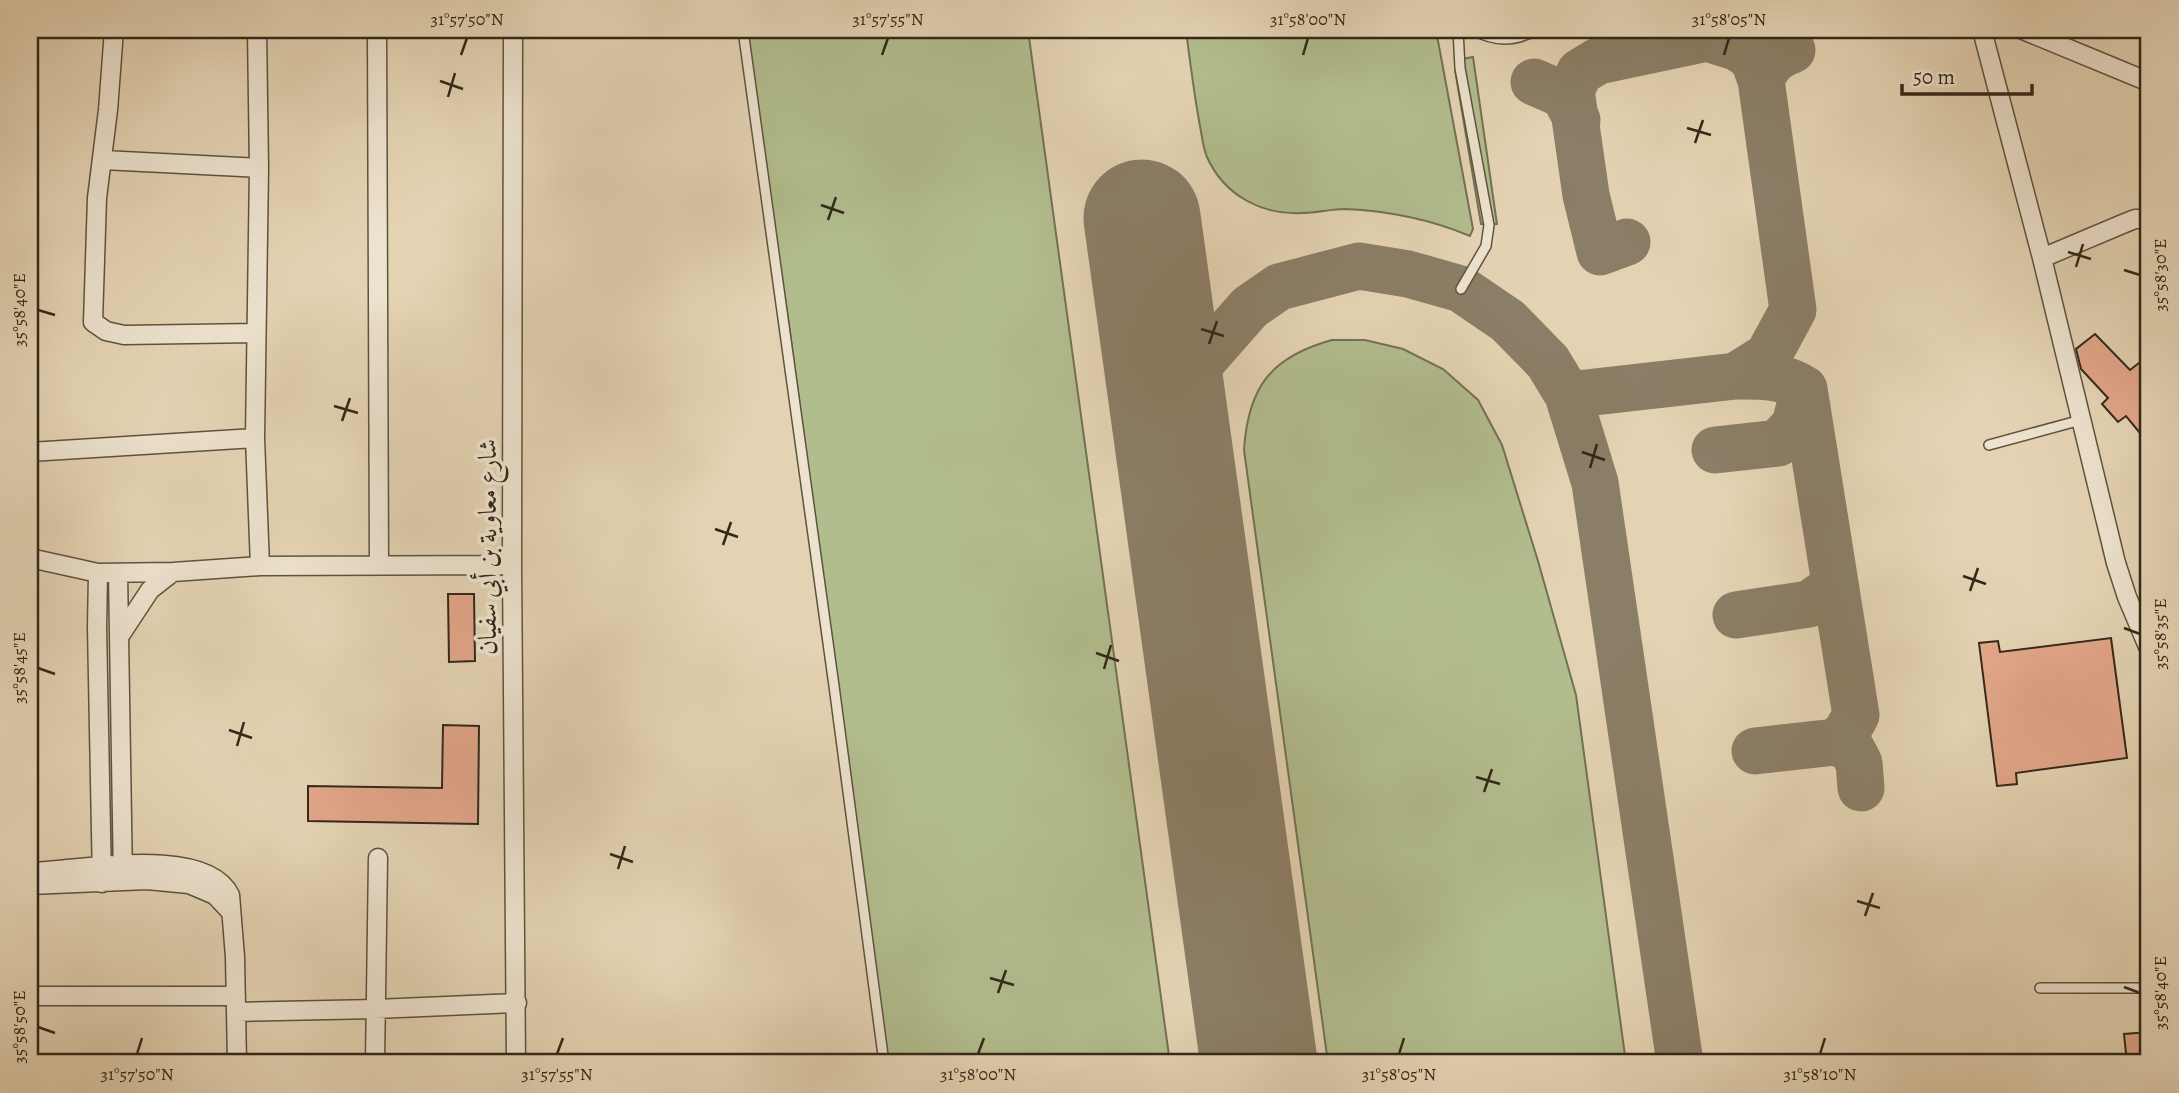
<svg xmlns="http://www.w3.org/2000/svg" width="2179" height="1093" font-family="Alegreya,Amiri,serif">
	<rect width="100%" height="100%" fill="#e4d3b3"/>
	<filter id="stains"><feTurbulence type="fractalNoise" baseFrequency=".00286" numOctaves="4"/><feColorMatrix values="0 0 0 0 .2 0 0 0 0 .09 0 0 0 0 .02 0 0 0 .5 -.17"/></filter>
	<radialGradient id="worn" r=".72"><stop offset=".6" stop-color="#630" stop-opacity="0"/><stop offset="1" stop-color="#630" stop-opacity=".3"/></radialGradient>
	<path fill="#b2bd8e" stroke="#727254" stroke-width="2" d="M746,30h282l142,1033h-282l-98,-730z
		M1186,30h250l37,199 -3,7c-40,-17 -81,-25 -125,-27 -14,0 -29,4 -43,4 -41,2 -78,-18 -95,-56 -4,-9 -5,-21 -7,-31 -6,-32 -10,-64 -14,-96z
		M1473,57l24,167h-16l-26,-154 1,-10z
		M1332,340h33l38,9 40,20 35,31 24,45 36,116 38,134 50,368h-298l-84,-613c4,-62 26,-93 88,-110z"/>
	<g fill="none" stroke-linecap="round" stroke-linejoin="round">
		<path stroke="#8b7e66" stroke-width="47" d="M1534,82l30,13 13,25
			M1627,242l-27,10 -14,-57 -15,-105 9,-18 18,-11 109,-23 31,10 15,10 8,22
			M1736,376c25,0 46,-1 68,13l52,326 -10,18 -11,9 -80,9
			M1568,395l168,-19 32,-20 25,-46 -32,-230c7,-16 14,-24 31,-30
			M1715,450l63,-7 17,-18 9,-36
			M1175,456l23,-90 52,-59 29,-20 80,-21 49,8 53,15 47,32 40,41 20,33 27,88 85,580
			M1736,615l73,-11 26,-18
			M1835,742l16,6 8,15 2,25"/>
		<path stroke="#8b7e66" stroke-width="117" d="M1142,218l117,845"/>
	</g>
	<path fill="#e3a68a" stroke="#32281a" stroke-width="2" d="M2095,334l35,36 19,-15v89l-23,-28 -8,6 -16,-18 6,-6 -27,-29 -5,-20z
		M448,594h26l1,67 -26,1z
		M2111,638l16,120 -111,15 1,11 -20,2 -18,-143 19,-2 2,11z
		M443,725l36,1 -1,98 -170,-3v-35l134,2z
		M2149,1032v31h-22l-3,-29z"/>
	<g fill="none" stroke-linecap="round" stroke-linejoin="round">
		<defs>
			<path id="lane" d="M743,30l91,656 50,377
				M1458,30l2,38 29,157 -3,21 -25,43
				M1472,30c24,12 41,12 65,0
				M1989,445l92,-25
				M2040,988h109"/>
			<path id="street" d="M114,30l-6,80 -11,88 -4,124 13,9 18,4 132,-2
				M257,30l2,138 -4,270 5,128
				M377,30l2,535
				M513,30l-1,535 4,498
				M1982,30l60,228 74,305 11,34 22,52
				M2023,30l126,52
				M103,160l156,8
				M2042,258l83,-35 10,-4h14
				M30,452l225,-14
				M30,558l68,15 75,-1 87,-6 252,-1
				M98,573l-1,54 5,256
				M118,573l5,308
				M119,637l31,-47 23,-18
				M30,872c46,-1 175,-28 200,23l5,62 2,106
				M30,885l117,-5 42,4 26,11 16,17
				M30,996h206
				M236,1012l140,-3 141,-6
				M375,1063l3,-205"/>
		</defs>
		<use href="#lane" stroke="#5e5340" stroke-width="12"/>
		<use href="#street" stroke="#5e5340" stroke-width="21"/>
		<use href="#lane" stroke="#ede2ce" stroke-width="9"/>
		<use href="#street" stroke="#ede2ce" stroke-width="18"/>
	</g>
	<path fill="none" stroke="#32281a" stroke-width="2.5" d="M461,55l6,-17M882,55l6,-17M1303,55l5,-17M1724,55l5,-17M440,81l23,8M448,97l7,-24M1687,128l24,7M1695,143l8,-23M821,205l23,8M828,220l8,-23M2068,252l23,7M2076,267l7,-23M2124,270l16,5M38,310l17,5M1201,329l23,7M1209,344l8,-23M334,406l24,7M342,421l8,-23M1582,452l23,8M1590,468l7,-24M715,529l23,8M723,545l8,-23M1963,576l23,8M1970,591l8,-23M2124,628l16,6M1096,653l23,8M38,668l17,6M1104,669l7,-24M229,730l23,8M237,746l7,-24M1476,777l24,7M1484,792l8,-23M610,854l23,8M618,869l7,-23M1857,901l23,7M1865,916l8,-23M990,978l24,7M2124,987l16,6M998,993l8,-23M38,1027l17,6M137,1054l5,-16M557,1054l6,-16M978,1054l6,-16M1399,1054l5,-16M1820,1054l5,-16"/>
	<g text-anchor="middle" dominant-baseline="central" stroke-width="7" stroke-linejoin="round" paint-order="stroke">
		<g font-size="26" fill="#32281a" stroke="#ede2ce">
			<text transform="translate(487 547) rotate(-90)">شارع معاوية بن أبي سفيان</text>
		</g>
	</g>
	<rect width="2179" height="1093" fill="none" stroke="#e4d3b3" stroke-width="77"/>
	<path d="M1902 84v10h130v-10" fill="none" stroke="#32281a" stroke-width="3.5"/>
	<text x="1913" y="84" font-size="21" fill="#32281a" stroke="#ede2ce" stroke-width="5" paint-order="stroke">50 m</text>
	<rect x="38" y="38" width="2102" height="1016" fill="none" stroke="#32281a" stroke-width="2.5"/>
	<g font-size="18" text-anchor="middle" fill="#32281a">
		<text x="467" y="25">31°57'50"N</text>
		<text x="888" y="25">31°57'55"N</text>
		<text x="1308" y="25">31°58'00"N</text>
		<text x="1729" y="25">31°58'05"N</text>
		<text transform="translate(2160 275) rotate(-90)" y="6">35°58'30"E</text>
		<text transform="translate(19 310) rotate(-90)" y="6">35°58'40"E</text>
		<text transform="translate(2160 634) rotate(-90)" y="6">35°58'35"E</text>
		<text transform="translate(19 668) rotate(-90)" y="6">35°58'45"E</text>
		<text transform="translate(2160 993) rotate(-90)" y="6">35°58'40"E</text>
		<text transform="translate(19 1027) rotate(-90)" y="6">35°58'50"E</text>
		<text x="137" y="1080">31°57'50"N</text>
		<text x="557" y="1080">31°57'55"N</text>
		<text x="978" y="1080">31°58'00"N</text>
		<text x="1399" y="1080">31°58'05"N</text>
		<text x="1820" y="1080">31°58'10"N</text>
	</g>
	<rect width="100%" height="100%" filter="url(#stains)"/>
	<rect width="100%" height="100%" fill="url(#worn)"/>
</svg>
